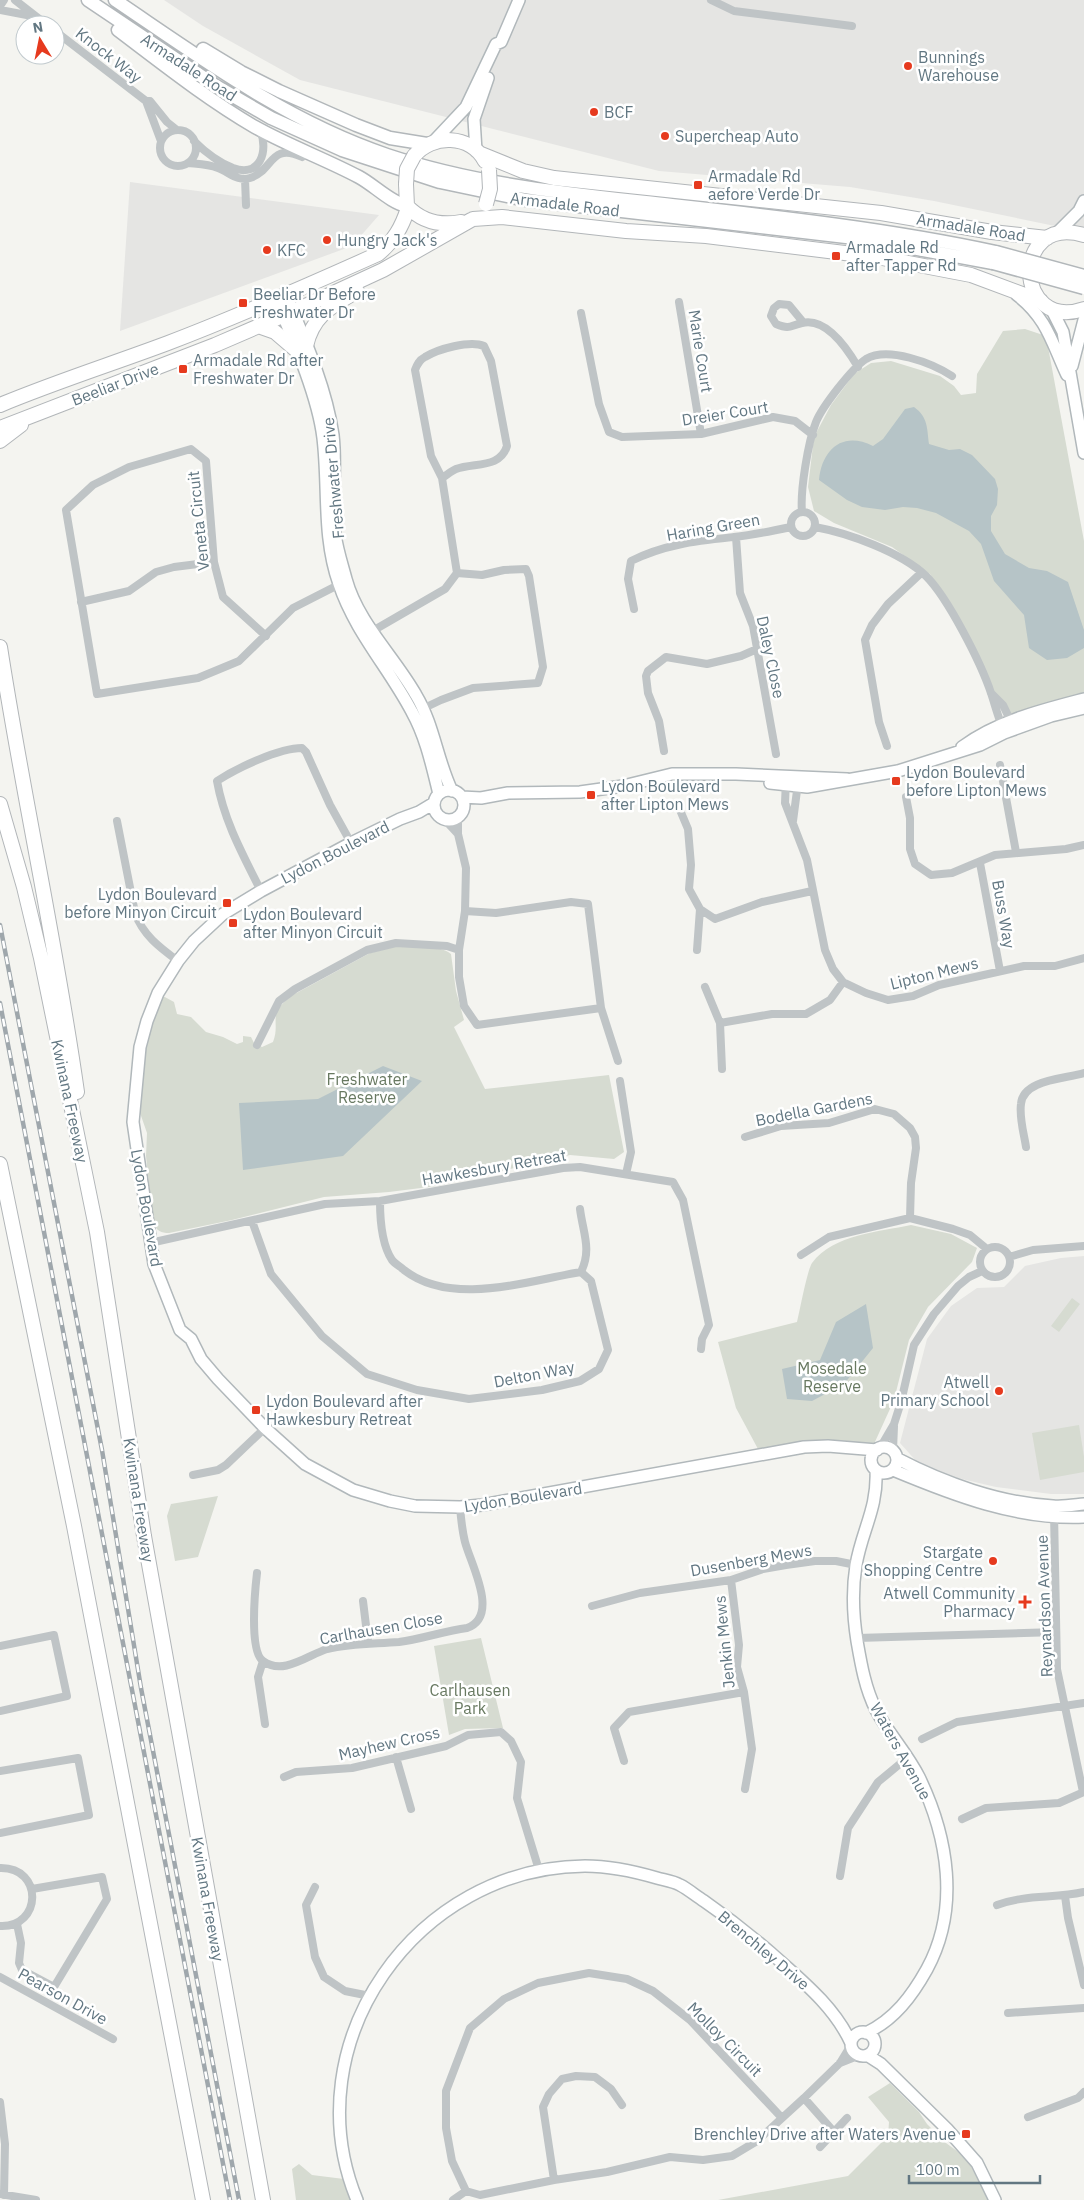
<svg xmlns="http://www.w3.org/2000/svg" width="1084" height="2200" font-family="'IBM Plex Sans',sans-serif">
	<rect width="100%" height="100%" fill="#f4f4f0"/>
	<path fill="#e5e5e3" d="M164,0h920v232l-150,-31 -84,-14 -191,-16 -359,-91 -97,-54z
		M130,182l249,33 -27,31 -232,85z
		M1084,1256v238h-33l-55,-7 -47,-11 -31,-13 -18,-20 27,-104 24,-33 26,-18 27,-1 21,-21 36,-8z"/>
	<path fill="#d6dbd1" d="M1025,329l21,7 38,205v159l-77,20 -43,-93 -34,-53 -38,-27 -58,-24 -20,-12 -6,-24 6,-50 17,-32 23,-31 17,-11 20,-2 49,15 14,10 7,9 15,-2 1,-19 26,-43z
		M398,946c15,1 41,-2 53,8l5,37 8,29 -10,7 31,62 124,-14 15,77 -10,7 -44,-4 -133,31 -48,6 -65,5 -92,23 -63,13c-8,0 -12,-2 -16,-10l-7,-67 1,-23 -8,-23 4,-51 7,-33 13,-30 11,6 3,12 14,3 15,15 17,5 14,7 6,-2v-6l8,1 3,6 8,4 11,-5c8,-21 -7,-26 18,-46l79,-43z
		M911,1225l40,9 26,14 -5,14 -44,45 -19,33 -15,60 -20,44 -55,-2 -61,7 -22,-41 -18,-66 79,-20c3,-12 10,-51 15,-59 22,-29 67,-31 99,-38z
		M1072,1298l8,6 -21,28 -8,-6z
		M1079,1425l5,32v15l-44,8 -8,-47z
		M218,1496l-20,61 -23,4 -8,-45 4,-12z
		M481,1638l22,90 -38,1 -16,6 -15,-89z
		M890,2083l29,29 8,12 19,19 11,8 14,15 18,34h-271l130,-24 40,-40 1,-14 -21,-25z
		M299,2164l13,11 32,4 9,21h-57l-4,-31z"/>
	<path fill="#b6c4c7" d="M914,407c14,10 13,21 15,37l20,6 11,-1 12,6 23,24 3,10 -1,16 -6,11v15l14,23 24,14 18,3 21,11 16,48v18l-17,10 -20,2 -18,-12 -5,-33 -30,-34 -13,-37 -12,-13 -33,-18 -19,-5 -14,-1 -18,3 -23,-3 -15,-7 -28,-20c3,-31 24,-49 54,-34l10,-7 22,-30z
		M383,1066l39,15 -79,75 -100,14 -4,-67 79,-4z
		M866,1304l7,44 -29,36 -32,17 -25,-2 -5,-30 38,-9 16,-38z"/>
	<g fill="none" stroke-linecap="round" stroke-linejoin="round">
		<defs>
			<path id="secondary" d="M434,141l32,-34 30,-63 5,-2 18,-42
				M476,151l-2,-32 14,-41
				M1056,234l23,-23 5,-10
				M286,295c19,45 40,92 47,140 4,33 -2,67 2,99 2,15 7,30 11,45 12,44 48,77 70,116 18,30 21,65 36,96
				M1017,295c30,23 35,48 50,80
				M276,299c17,40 42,97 47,139 6,50 -1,98 16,146 16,48 50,84 73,128 14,25 20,54 27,82
				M1051,308l12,24 21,121
				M1072,366l12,-46
				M962,747c35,-26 80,-37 122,-48
				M770,783l37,4 91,-16 82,-26 24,-12 47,-17 33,-8
				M434 805a15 15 0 1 1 30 0a15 15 0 1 1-30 0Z
				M462,797l19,1 27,-5 72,-1 43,-6 49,-12h64l111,5
				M434,803l-15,9 -19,7 -49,24 -90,48 -38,23 -29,27 -16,20 -20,32 -11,28 -7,26 -7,75 21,142 26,66 11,9 10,20 17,20 47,49 40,36 48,26 37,11 25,5 45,1 22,-2 322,-58 24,-1 49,4
				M871 1460a13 13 0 1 1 26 0a13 13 0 1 1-26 0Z
				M898,1459c46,24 102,44 155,47 10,1 21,-1 31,-2
				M893,1470c60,25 124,50 191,47
				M851 2044a12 12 0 1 1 24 0a12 12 0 1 1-24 0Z
				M866,2033c28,-13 46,-37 61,-64 33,-61 21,-132 -8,-192 -12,-24 -31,-44 -43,-67 -11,-22 -15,-46 -19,-69 -4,-25 -5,-51 -1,-76 6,-35 22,-57 20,-95
				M867,2055l14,9 66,65 30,34 18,37
				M357,2200c-65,-158 60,-333 228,-334 25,0 48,5 72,12 7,2 16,3 23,7 8,4 16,11 24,16 23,16 45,33 67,52 30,27 63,53 80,90"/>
			<path id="primary" d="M88,0l128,86 55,32 71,32 98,32 86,18 337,39 130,24
				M115,0c86,58 171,121 272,155 93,31 188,39 285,50 109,12 217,24 324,47
				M118,30c45,34 89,69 137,97 34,19 70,32 104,50 15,8 32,26 48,29
				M203,49l38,23 38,19 77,34 34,13 37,6"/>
			<path id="highway" d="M481,154l42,17 31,7 327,35 111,19 55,6
				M414,156c18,-22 56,-22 71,5
				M406,184l1,22c15,16 33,20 54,16
				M473,219l29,-2 124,14 80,5 171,21 94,18 70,26
				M1084,235c-74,-22 -70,98 0,74
				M258,326l17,6 21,18
				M306,346c7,-31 26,-40 51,-55
				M0,405c55,-23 112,-41 168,-62 71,-27 141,-58 210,-89 16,-13 24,-27 30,-46
				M0,428l215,-83 88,-38 80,-37 88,-50
				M0,441l21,-16
				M0,647c23,149 56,296 77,445
				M0,804l24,83 17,71 56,274 47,304 119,664
				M0,1164l74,362 129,674"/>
		</defs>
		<use href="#secondary" stroke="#b1b8bb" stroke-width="14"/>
		<use href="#primary" stroke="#b2b7ba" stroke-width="15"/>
		<use href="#highway" stroke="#b2b6b9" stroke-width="16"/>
		<path stroke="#bfc4c6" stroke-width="8" d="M15,0l32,25
			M711,0l23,11 118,15
			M0,6l4,-6
			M0,10l32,6
			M55,31l91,70h4l17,21 10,8
			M146,101l15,40
			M160 148a18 18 0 1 1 36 0a18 18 0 1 1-36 0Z
			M194,141c11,11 24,21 39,27 27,10 36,-17 27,-38
			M188,163c10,1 20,1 30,5 11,4 20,14 32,10 23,-7 20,-36 52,-21
			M245,179l1,26
			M679,302l22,132
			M581,313l18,91 10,28 13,5 79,-3 72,-17 22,4 18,14
			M803,322l-14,-17 -10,-1 -5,4 -3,8 5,8c15,6 13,2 26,-1 24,-6 46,27 56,44
			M442,478c5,-3 9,-7 14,-9 18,-7 44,0 51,-23l-16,-85 -7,-15c-14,-6 -46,3 -59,11 -6,3 -8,8 -10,13l16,86 11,22 15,95
			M802,512c-2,-21 6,-70 14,-90 6,-15 36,-54 50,-63 22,-13 66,4 86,17
			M791 524a12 12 0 1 1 24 0a12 12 0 1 1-24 0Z
			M815,527c33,6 86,25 111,49 22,22 55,87 65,117 4,12 7,24 12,36
			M736,537l4,56 13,33 23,128
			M81,602l48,-11 27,-19 18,-5 40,-5
			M634,609l-6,-30 3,-18c34,-17 66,-20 103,-24 19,-2 38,-6 57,-10
			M369,633l76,-44 12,-16 25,2 22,-5 22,-1 3,7 14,91 -5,16 -65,5 -32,12 -21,10
			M266,636l-43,-39 -9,-35 -8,-101 -15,-12 -62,18 -36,18 -27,25 31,184 101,-16 41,-17 54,-53 49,-25
			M991,693l12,12 9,19
			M887,746l-8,-24 -14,-82 7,-15 16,-21 33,-31
			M664,751l-5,-30 -11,-28 -2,-17 2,-5 18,-14 41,7 34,-8 16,-7
			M1000,765l16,87
			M786,780l-1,23 22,57 18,90 8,19 10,13 23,11 22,7 25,-4 26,-11 85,-19h31l29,-8
			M906,797l4,21v31l5,15 16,11 21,-2 43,-18 71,-6 18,-4
			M680,810l8,19 3,36 -2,24 11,20 15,10 47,-17 50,-11
			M458,817v17l8,34 -1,43 -6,39v27l5,29 13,19 124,-17 -13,-104 -17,-2 -75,11 -31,-2
			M445,820l13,14
			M117,821l18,92c8,22 24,34 43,48
			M793,821l5,-38
			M980,863l20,108
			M261,891c-18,-36 -37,-70 -44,-110 20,-13 62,-33 85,-33l4,4 24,53 21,38
			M697,950l3,-41
			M705,987l15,36 2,46
			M601,1008l17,53
			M720,1023l52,-9h34l24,-14 13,-18
			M257,1045l22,-44 16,-12 72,-39 29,-7 51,3 12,4
			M620,1081l11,71 -5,22
			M745,1137l36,-11 48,-3 46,-14 19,5 16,14 5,9 1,11 -5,35 -1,35
			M1026,1147c-2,-13 -7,-30 -5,-43 2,-25 45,-25 63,-31
			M580,1209c3,24 12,40 1,63
			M252,1221l19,53 51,62 45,38 50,16 52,9 73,-9 38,-9 19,-12 9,-19 -17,-69 -10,-9c-55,9 -129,35 -177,-2 -3,-3 -9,-6 -12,-10 -10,-15 -12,-41 -12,-59
			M150,1243l175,-39 55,-3 183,-33 17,-1 93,15 10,18 26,125 -7,14 -1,10
			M980 1262a15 15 0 1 1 30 0a15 15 0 1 1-30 0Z
			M801,1255l28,-18 81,-19 43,11 17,6 17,14
			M1009,1257l24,-7 51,-4
			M880,1448l14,-24 7,-22 13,-57 20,-31 24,-28 11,-9 13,-6
			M893,1450l1,-24
			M193,1475l25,-5 8,-5 39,-37
			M1054,1512l3,157 26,123
			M257,1573c-2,17 -8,78 6,88 20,15 45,-6 64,-12 25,-6 47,-5 72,-7 23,-3 45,-11 68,-14 33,-12 4,-63 -2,-86 -3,-12 -4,-23 -5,-35
			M731,1580l8,65 -2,22 7,25 8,57 -7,40
			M363,1601l5,41
			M592,1606l48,-13 91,-13 32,-11 23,-4 29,-4h21l20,4
			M857,1638l199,-6
			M0,1646l54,-11 13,61 -67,15
			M263,1661l-5,16 7,47
			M922,1739l35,-17 127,-19
			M396,1757l15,52
			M624,1761l-10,-33 15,-16 115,-20
			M0,1771l78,-13 11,57 -89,18
			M284,1777l12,-5 56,-4 94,-22 22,-11 33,-3 10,9 10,21 -4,36 22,72
			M962,1819l24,-11 73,-5 25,-11
			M0,1868c44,-1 42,60 0,58
			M840,1876l8,-48 30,-46 29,-24
			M315,1887l-9,18 9,52 9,20 21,14 25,5
			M1065,1896l3,22 16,67
			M997,1905c29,-11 58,-6 87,-13
			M17,1924l4,19 -2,20 3,7 32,17 53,-88 -5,-22 -70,12
			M0,1977l113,62
			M1008,2013l76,-5
			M840,2063l20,-8
			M804,2098l30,34
			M0,2102l5,42 -1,51
			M1028,2117l50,-19 6,-6
			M782,2118l-92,-98 -37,-29 -26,-12 -38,-6 -51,10 -34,16 -34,29 -24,63v37l6,33 14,30 14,4 74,-15 53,-8 63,-15 33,3 29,-4 25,-15 47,-43 36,-35 11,-18
			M820,2147l27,-29
			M554,2180l-11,-73 6,-13 13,-15 14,-3 19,1 16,12 11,16
			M0,2194l36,6
			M453,2200l13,-9"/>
		<use href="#secondary" stroke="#fff" stroke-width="11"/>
		<use href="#primary" stroke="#fff" stroke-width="12"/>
		<use href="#highway" stroke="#fff" stroke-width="14"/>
		<defs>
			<path id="rail" d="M0,925l102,525 39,238 98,512
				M0,1003l230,1197"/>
		</defs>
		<use href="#rail" stroke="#9fa7ac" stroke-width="4.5"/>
		<use href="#rail" stroke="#fff" stroke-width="2.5" stroke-dasharray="8" stroke-linecap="butt"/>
		<defs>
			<path id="primary-bridge" d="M996,252l88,24
				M993,263l91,25"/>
			<path id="highway-bridge" d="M406,184l1,-15 7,-13
				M486,204l4,-15 -1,-19"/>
		</defs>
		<use href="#primary-bridge" stroke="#b2b7ba" stroke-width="15" stroke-linecap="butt"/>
		<use href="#highway-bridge" stroke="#b2b6b9" stroke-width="16" stroke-linecap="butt"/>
		<use href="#primary-bridge" stroke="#fff" stroke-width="12"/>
		<use href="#highway-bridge" stroke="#fff" stroke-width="14"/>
	</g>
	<g fill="#e63a1e" stroke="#fff" stroke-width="2">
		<circle cx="908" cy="66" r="5"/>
		<circle cx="594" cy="112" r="5"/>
		<circle cx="665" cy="136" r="5"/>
		<rect x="693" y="180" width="10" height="10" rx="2.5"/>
		<circle cx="327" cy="240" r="5"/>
		<circle cx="267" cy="250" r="5"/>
		<rect x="831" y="251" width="10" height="10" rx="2.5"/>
		<rect x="238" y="298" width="10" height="10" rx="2.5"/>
		<rect x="178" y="364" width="10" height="10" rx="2.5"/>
		<rect x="891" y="776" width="10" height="10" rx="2.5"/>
		<rect x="586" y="790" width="10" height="10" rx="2.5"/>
		<rect x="222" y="898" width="10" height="10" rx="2.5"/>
		<rect x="228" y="918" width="10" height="10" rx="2.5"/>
		<circle cx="999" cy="1391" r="5"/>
		<rect x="251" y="1405" width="10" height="10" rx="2.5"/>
		<circle cx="993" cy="1561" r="5"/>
		<path d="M1022.5 1594.5h5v5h5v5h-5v5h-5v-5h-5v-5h5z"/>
		<rect x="961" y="2129" width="10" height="10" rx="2.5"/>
	</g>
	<g text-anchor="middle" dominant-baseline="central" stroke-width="5" stroke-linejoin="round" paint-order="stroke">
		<g font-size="16" fill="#627782" stroke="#fff">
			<text transform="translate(109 55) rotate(38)">Knock Way</text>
			<text transform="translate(189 67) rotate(33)">Armadale Road</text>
			<text transform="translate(565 204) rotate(7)">Armadale Road</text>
			<text transform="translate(971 227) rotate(9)">Armadale Road</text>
			<text transform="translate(701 351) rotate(81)">Marie Court</text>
			<text transform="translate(115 384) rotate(-21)">Beeliar Drive</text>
			<text transform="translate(725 413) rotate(-9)">Dreier Court</text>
			<text transform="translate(333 478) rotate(-95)">Freshwater Drive</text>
			<text transform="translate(198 521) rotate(-96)">Veneta Circuit</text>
			<text transform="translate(713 527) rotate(-10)">Haring Green</text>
			<text transform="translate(771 657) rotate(78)">Daley Close</text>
			<text transform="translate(335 852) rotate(-27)">Lydon Boulevard</text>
			<text transform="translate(1004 914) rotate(80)">Buss Way</text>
			<text transform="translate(934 973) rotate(-14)">Lipton Mews</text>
			<text transform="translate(70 1101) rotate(78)">Kwinana Freeway</text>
			<text transform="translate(814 1109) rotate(-11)">Bodella Gardens</text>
			<text transform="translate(494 1167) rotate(-10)">Hawkesbury Retreat</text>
			<text transform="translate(147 1208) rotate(80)">Lydon Boulevard</text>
			<text transform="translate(534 1374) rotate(-11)">Delton Way</text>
			<text transform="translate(523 1497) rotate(-9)">Lydon Boulevard</text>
			<text transform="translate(139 1500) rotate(81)">Kwinana Freeway</text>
			<text transform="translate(751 1560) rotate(-10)">Dusenberg Mews</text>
			<text transform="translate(1044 1606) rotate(-92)">Reynardson Avenue</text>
			<text transform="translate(381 1628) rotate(-10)">Carlhausen Close</text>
			<text transform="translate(724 1642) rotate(-96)">Jenkin Mews</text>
			<text transform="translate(389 1743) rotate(-13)">Mayhew Cross</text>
			<text transform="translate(901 1751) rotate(61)">Waters Avenue</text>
			<text transform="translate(208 1899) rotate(80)">Kwinana Freeway</text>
			<text transform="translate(764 1950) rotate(40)">Brenchley Drive</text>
			<text transform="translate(63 1996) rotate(29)">Pearson Drive</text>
			<text transform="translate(725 2039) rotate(45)">Molloy Circuit</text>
		</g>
		<g font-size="16" fill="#627782" stroke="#fff" text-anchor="start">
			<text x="918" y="57">Bunnings<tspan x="918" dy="18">Warehouse</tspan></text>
			<text x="604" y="112">BCF</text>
			<text x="675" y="136">Supercheap Auto</text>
			<text x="708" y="176">Armadale Rd<tspan x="708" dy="18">aefore Verde Dr</tspan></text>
			<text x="337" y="240">Hungry Jack's</text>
			<text x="846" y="247">Armadale Rd<tspan x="846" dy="18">after Tapper Rd</tspan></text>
			<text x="277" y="250">KFC</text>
			<text x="253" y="294">Beeliar Dr Before<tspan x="253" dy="18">Freshwater Dr</tspan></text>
			<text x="193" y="360">Armadale Rd after<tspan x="193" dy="18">Freshwater Dr</tspan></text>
			<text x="906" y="772">Lydon Boulevard<tspan x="906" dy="18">before Lipton Mews</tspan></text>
			<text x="601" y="786">Lydon Boulevard<tspan x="601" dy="18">after Lipton Mews</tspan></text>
			<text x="217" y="894" text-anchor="end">Lydon Boulevard<tspan x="217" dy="18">before Minyon Circuit</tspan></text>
			<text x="243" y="914">Lydon Boulevard<tspan x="243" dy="18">after Minyon Circuit</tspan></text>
			<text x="989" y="1382" text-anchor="end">Atwell<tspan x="989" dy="18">Primary School</tspan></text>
			<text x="266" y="1401">Lydon Boulevard after<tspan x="266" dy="18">Hawkesbury Retreat</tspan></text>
			<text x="983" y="1552" text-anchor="end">Stargate<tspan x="983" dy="18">Shopping Centre</tspan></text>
			<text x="1015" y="1593" text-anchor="end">Atwell Community<tspan x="1015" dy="18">Pharmacy</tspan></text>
			<text x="956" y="2134" text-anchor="end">Brenchley Drive after Waters Avenue</text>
		</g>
		<g font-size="16" fill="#687961" stroke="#fff">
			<text x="367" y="1079">Freshwater<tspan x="367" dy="18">Reserve</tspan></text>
			<text x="832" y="1368">Mosedale<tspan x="832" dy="18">Reserve</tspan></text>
			<text x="470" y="1690">Carlhausen<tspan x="470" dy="18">Park</tspan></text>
		</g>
	</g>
	<g transform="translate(40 40) rotate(350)"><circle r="24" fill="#ffffff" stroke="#c0c9cd"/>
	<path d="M0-4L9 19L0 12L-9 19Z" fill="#e63a1e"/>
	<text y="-8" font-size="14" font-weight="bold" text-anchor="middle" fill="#627782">N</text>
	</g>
	<path d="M909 2175v8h131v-8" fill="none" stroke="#627782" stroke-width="2.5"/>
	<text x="916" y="2175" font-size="15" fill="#627782" stroke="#ffffff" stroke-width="4" paint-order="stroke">100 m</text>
</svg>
